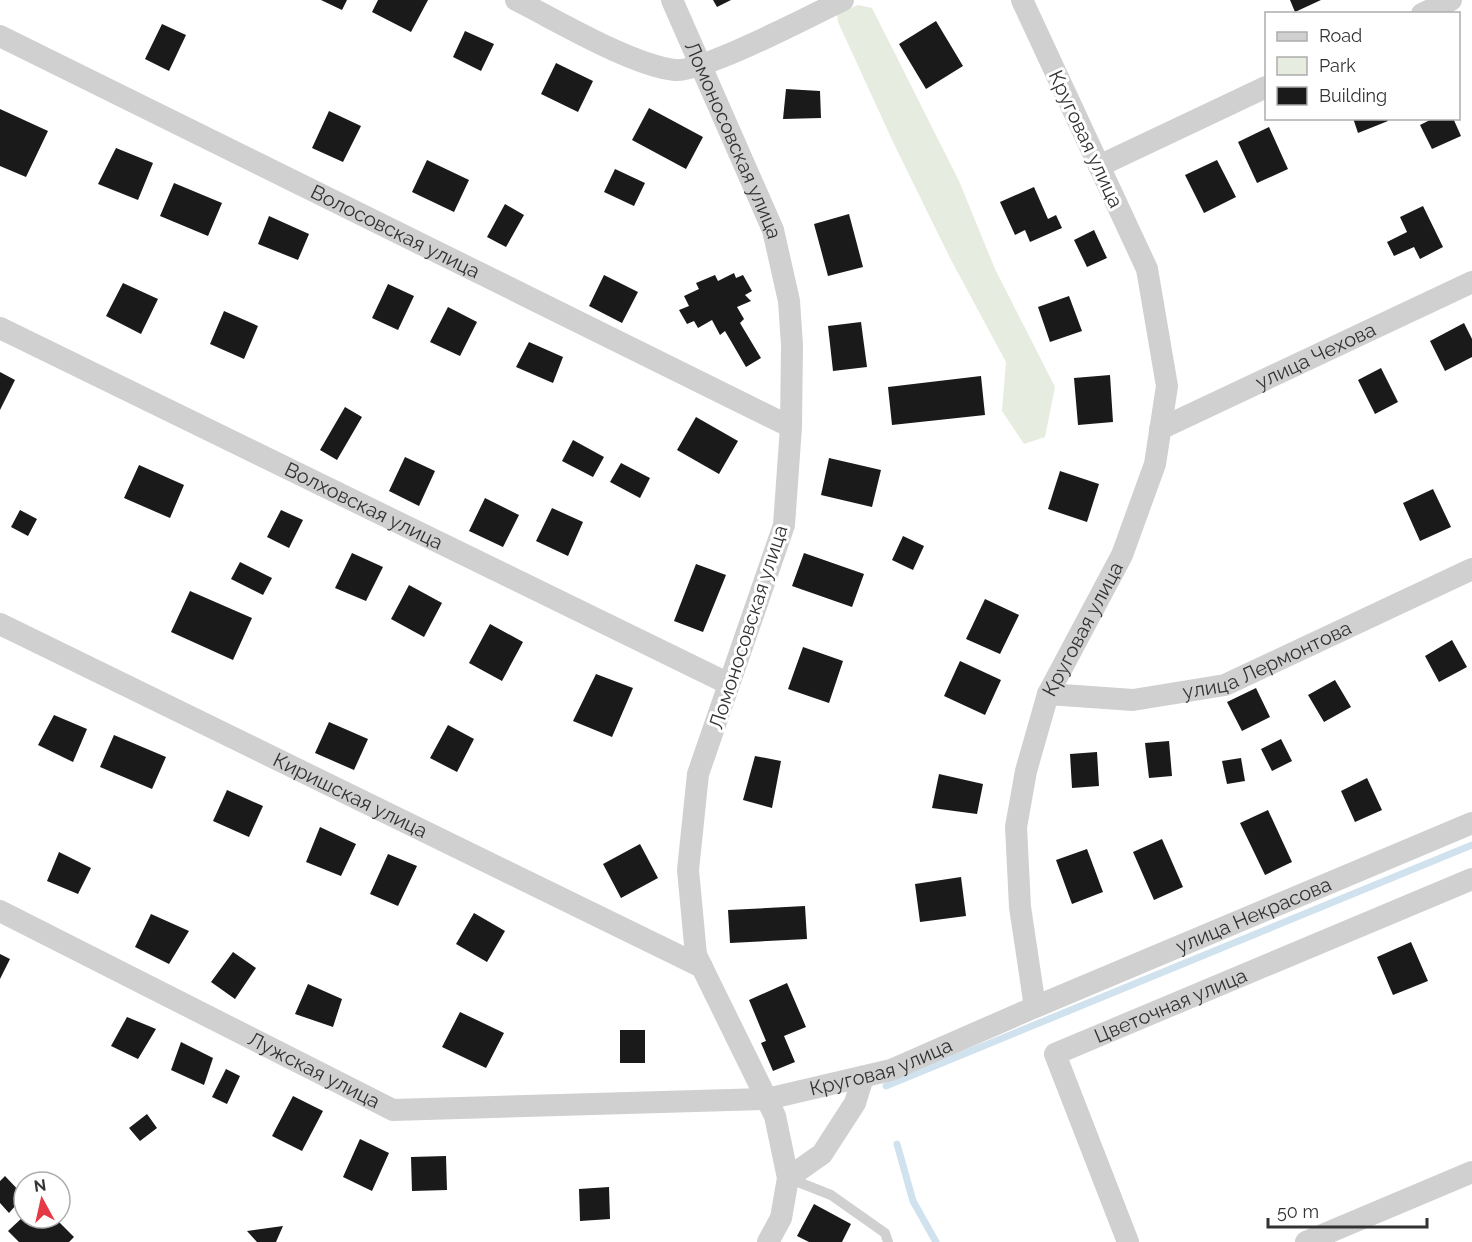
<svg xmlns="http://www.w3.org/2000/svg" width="1472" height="1242" font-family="Raleway,sans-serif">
	<rect width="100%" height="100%" fill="#fff"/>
	<path fill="#e6ecdf" d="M858,5l14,3 87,173 36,88 60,118 -10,50 -21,7 -22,-33 4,-49 -56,-104 -56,-114 -56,-122 -1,-9z"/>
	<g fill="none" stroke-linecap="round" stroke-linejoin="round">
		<path stroke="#cfe2ee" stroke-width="7" d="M886,1086l586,-241
			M897,1144l16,57 23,41"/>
	</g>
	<path fill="#1a1a1a" d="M321,0h26l-5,10z
		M378,0h50l-17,32 -39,-20z
		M713,0h18l-14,7z
		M1290,0h31l-26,12z
		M936,21l27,45 -37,23 -27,-45z
		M162,24l24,11 -17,36 -24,-12z
		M465,31l29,13 -13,27 -28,-14z
		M556,63l37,18 -15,31 -37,-18z
		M786,89l34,2 1,27 -38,1z
		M649,108l54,29 -17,32 -54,-29z
		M0,109l48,22 -22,46 -26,-11z
		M329,111l32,15 -18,36 -31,-14z
		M1353,118h34l1,3 -30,12z
		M1434,118h19l8,18 -29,13 -12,-24z
		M1269,127l19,42 -31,14 -19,-41z
		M116,148l37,15 -15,37 -40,-16z
		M427,160l42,20 -15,32 -42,-20z
		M1217,160l19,37 -32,16 -19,-38z
		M615,169l30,14 -11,23 -30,-14z
		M174,183l48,20 -14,33 -48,-20z
		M1034,187l14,32 8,-4 6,13 -32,14 -5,-12 -10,5 -15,-33z
		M505,204l19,11 -18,32 -19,-10z
		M1423,206l20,41 -23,12 -6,-12 -20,9 -7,-14 20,-10 -7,-15z
		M849,214l14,53 -35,9 -14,-52z
		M269,216l40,18 -11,26 -40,-16z
		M1094,230l13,28 -20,9 -13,-27z
		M734,273l2,5 7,-3 9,16 -7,4 6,6 -14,6 7,12 -4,4 21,35 -15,9 -21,-36 -5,4 -8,-15 -14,8 -4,-7 -7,3 -8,-14 10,-4 -5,-10 15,-7 -3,-6 19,-8 3,6z
		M604,275l34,17 -16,31 -33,-17z
		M123,283l35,16 -17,35 -35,-18z
		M388,284l26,12 -16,34 -26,-12z
		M1069,296l13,35 -32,11 -12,-35z
		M448,307l29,15 -17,34 -30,-14z
		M224,311l34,15 -14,33 -34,-15z
		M861,322l6,45 -34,4 -5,-45z
		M1464,323l8,16v18l-27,14 -15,-30z
		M529,342l34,15 -10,26 -37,-16z
		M1381,368l17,34 -23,12 -17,-34z
		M0,372l15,8 -15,30z
		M1110,375l3,47 -35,3 -4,-47z
		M981,376l4,39 -93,10 -4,-38z
		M345,407l17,10 -25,43 -17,-10z
		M696,417l42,24 -19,33 -42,-24z
		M573,440l31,17 -11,20 -31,-16z
		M405,457l30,14 -16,35 -30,-15z
		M829,458l52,12 -9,37 -51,-12z
		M621,463l29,15 -10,20 -30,-16z
		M139,465l45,20 -14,33 -46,-20z
		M1060,471l39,13 -12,38 -39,-13z
		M1433,489l18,38 -31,14 -17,-38z
		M485,498l34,17 -16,32 -34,-16z
		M552,508l31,14 -15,34 -32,-15z
		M20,510l17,9 -9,17 -17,-9z
		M281,510l22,10 -14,28 -22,-11z
		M903,536l21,10 -11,24 -21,-10z
		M352,553l31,14 -17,34 -31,-13z
		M804,553l60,21 -12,33 -60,-21z
		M240,562l32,16 -9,17 -32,-16z
		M696,564l30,11 -23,57 -29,-11z
		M409,585l33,18 -18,34 -33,-18z
		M190,591l62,27 -19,42 -62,-28z
		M985,599l34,16 -19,39 -34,-15z
		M490,624l33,18 -21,39 -33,-18z
		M1452,640l15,27 -28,15 -14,-26z
		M803,647l40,14 -14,42 -41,-14z
		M960,661l41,19 -16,35 -41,-19z
		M596,674l37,14 -21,49 -39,-16z
		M1335,680l16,27 -27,15 -16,-27z
		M1256,688l14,29 -28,14 -15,-29z
		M54,715l33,14 -14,33 -35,-17z
		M329,722l39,17 -14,31 -39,-17z
		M448,725l26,14 -17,33 -27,-14z
		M114,735l52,22 -14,32 -52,-22z
		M1281,739l11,22 -20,10 -11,-22z
		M1169,741l3,35 -23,2 -4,-35z
		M1097,752l2,34 -27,2 -2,-34z
		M755,756l26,5 -9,47 -29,-8z
		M1241,758l4,23 -18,3 -5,-23z
		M939,774l44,10 -6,30 -45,-6z
		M1367,778l15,32 -27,12 -14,-31z
		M227,790l36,16 -14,31 -36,-16z
		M1268,810l24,52 -27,13 -25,-52z
		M320,827l36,17 -15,32 -35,-14z
		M1162,839l21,48 -29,13 -21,-48z
		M640,844l18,34 -37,20 -18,-34z
		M1087,849l16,43 -31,12 -16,-44z
		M59,852l32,16 -13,26 -31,-13z
		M388,854l29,12 -19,40 -28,-12z
		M961,877l5,39 -46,6 -5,-38z
		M805,906l2,33 -77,4 -2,-33z
		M474,913l31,18 -18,31 -31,-18z
		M151,914l38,17 -20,33 -34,-17z
		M1411,942l17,39 -35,14 -16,-38z
		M233,952l23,16 -21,31 -24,-17z
		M0,954l10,5 -10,20z
		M787,983l19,44 -22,9 11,26 -22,9 -12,-28 5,-2 -17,-41z
		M308,984l34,15 -9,28 -38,-13z
		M460,1012l44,21 -18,35 -44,-21z
		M127,1017l29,12 -18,30 -27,-13z
		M620,1030h25v33h-25z
		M181,1042l32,16 -9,27 -33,-15z
		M226,1069l14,7 -13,28 -15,-7z
		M293,1096l30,15 -21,40 -30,-15z
		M147,1114l10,14 -17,13 -11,-13z
		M360,1139l29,14 -17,38 -29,-14z
		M446,1156l1,34 -35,1 -1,-34z
		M5,1176l19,20 -15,17 -9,-10v-22z
		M609,1187l1,32 -30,2 -1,-32z
		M814,1204l37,20 -9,18h-33l-12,-6z
		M24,1216l31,2 19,19 -5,5h-50l-11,-11z
		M283,1226l-7,16h-19l-10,-11z"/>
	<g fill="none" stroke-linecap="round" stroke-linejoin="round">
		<path stroke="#d0d0d0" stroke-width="10" d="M788,1178l43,17 54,38 3,9"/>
		<g stroke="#d0d0d0" stroke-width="22">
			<path d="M516,0c42,21 115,65 159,70 27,3 137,-55 168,-70"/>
			<path id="s1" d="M672,0l101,230 16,71 3,44 -1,82 -7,98 -86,249 -10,96 8,85 79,161 13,62 -7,40 -13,24"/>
			<path d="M1422,14l29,-14"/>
			<path id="s2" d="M0,36l791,391"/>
			<path d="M1099,166l167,-79"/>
			<path id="s3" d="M0,328l729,356"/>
			<path id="s4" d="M1160,429l312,-147"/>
			<path id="s5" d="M0,624l702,343"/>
			<path id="s6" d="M1048,694l85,6 92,-15 247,-116"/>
			<path id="s7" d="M0,911l393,199 374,-11 124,-29 144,-63 -15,-100 -4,-80 10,-56 22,-77 74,-139 33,-91 12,-78 -20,-117 -125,-269"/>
			<path id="s8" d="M1035,1007l437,-184"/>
			<path d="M788,1178l34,-24 33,-51 8,-26"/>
			<path id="s9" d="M1128,1242l-73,-188 417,-175"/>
			<path d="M1306,1242l166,-70"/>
		</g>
	</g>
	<g text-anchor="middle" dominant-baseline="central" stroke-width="6" stroke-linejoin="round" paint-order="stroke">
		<g font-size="20" fill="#333" stroke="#fff">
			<text transform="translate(1086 139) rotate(65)">Круговая улица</text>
			<text stroke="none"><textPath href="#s1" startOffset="153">Ломоносовская улица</textPath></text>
			<text stroke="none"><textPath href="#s2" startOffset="441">Волосовская улица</textPath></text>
			<text stroke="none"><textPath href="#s4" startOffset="172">улица Чехова</textPath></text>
			<text stroke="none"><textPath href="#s3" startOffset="405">Волховская улица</textPath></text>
			<text transform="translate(748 627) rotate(-72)">Ломоносовская улица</text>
			<text stroke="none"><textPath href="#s7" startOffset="1491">Круговая улица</textPath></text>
			<text stroke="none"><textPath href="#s6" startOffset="226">улица Лермонтова</textPath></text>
			<text stroke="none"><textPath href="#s5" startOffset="390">Киришская улица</textPath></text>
			<text stroke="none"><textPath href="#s8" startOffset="237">улица Некрасова</textPath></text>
			<text stroke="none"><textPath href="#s9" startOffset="327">Цветочная улица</textPath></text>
			<text stroke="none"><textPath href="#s7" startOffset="933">Круговая улица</textPath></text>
			<text stroke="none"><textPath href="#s7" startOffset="352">Лужская улица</textPath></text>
		</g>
	</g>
	<rect x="1265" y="12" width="195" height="108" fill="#ffffff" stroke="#adadad" stroke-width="1.5"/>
	<rect x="1277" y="32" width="30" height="9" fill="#d0d0d0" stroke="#adadad" stroke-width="1.5"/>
	<text x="1319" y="42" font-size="18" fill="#333333">Road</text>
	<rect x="1277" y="57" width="30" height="18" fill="#e6ecdf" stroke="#adadad" stroke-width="1.5"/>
	<text x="1319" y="72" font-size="18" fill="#333333">Park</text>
	<rect x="1277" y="87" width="30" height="18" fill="#1a1a1a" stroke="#adadad" stroke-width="1.5"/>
	<text x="1319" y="102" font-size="18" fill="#333333">Building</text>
	<g transform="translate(42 1200) rotate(352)"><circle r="28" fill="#ffffff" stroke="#adadad" stroke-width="1.5"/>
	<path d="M0-4.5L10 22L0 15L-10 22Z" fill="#e63946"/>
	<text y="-9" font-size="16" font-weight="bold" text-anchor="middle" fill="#333333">N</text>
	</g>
	<path d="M1268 1218v9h159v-9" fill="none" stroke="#333333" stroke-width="3"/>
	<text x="1277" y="1218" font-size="18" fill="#333333" stroke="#ffffff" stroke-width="4.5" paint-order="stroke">50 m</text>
</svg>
